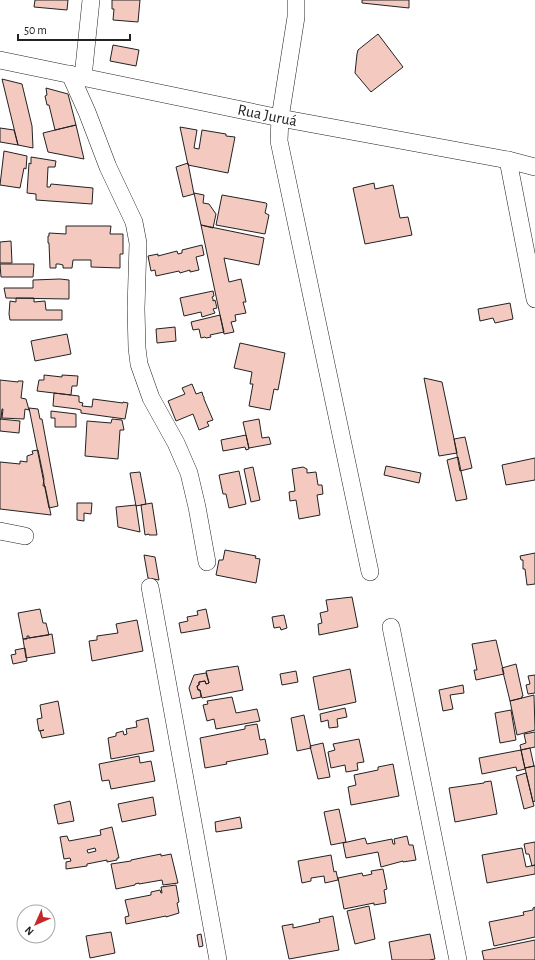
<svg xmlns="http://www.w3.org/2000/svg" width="535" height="960" font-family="'Alegreya Sans',sans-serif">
	<rect width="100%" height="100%" fill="#fff"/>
	<path fill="#f3c9c0" stroke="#222" fill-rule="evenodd" d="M35,0h33l-1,10 -33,-3z
		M112,0h28l-2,22 -25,-2 1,-11h-2z
		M362,0h47v8l-47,-5z
		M378,34l25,33 -32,25 -16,-19 2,-19 1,-4z
		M113,45l26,5 -3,16 -26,-5z
		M2,79l20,5 10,42 1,22 -15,-3z
		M46,88l22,6 8,31 -21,5 -6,-25h-2l-2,-9 2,-1z
		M76,125l8,34 -36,-7 -5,-19z
		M180,127l17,3 -3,18 5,1 3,-19 24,4v2l9,1 -7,36 -40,-8z
		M0,128l14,2 4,15 -18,-3z
		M4,151l23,5 -1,13 -2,-1 -4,20 -20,-3z
		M31,157l25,4 -1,6h-7l-1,20h3l1,-3 42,4 -1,16 -56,-4v-6l-9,-1 2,-30 2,1z
		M188,163l6,31 -11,3 -7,-30z
		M374,183l1,6 18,-4 7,33 8,-1 4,18 -47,9 -12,-56z
		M194,193l10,2 -1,8 6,1 7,10 -3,14 -12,-3z
		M222,195l44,8 1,1 -2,9 4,2 -4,19 -49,-9z
		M201,225l63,13 -5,27 -35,-7 5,24 12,-3 5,23h-3l3,11 -11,2 1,6 -5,1 3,10 -10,2z
		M66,226h45l-1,8h13v20h-3v14l-29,-1v-7h-18l-1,8h-9v-3l-4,-1h-3v4h-6l-1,-25h-1v-7h1v-3l17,1z
		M11,241l1,22h-12v-21z
		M202,245l2,10 -8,2 3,13 -9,2v-2l-10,3 -1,-2 -23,5 -1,-6 -4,1 -3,-15 10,-2v2l19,-5 1,3 4,-1v-3z
		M0,264h34l-1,13h-32z
		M60,279l9,1v19l-63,-1 -2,-10h29v-8z
		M213,291l1,5 -2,1 1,2v2l2,-1 2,8 -4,1 2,4 -13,4 -1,-5 -17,4 -4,-18z
		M16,298h18v4l11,-1 1,9h16v10h-52l-1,-6 1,-13 6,1z
		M510,303l3,16 -18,4 -2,-5 -13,3 -2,-12z
		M220,315l4,17 -14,3 1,2 -5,1 -1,-1 -4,1 -2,-9 -6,1 -2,-8z
		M175,327l1,14 -19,2 -1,-14z
		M67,334l4,20 -36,7 -4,-20z
		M240,343l45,10 -7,37 -4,-1 -4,21 -21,-4 4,-22h-3l2,-12 -18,-4z
		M44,375l18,2v-2l16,1 -1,10h-5l-1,9 -34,-4 2,-11h5z
		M424,378l18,4 15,71 -18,3z
		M0,380l18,2v-1h5l-2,17 5,1 3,11 -4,-1 -1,10 -22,-1 1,-9h-1l-1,10h-1z
		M192,384l4,10 6,-2 1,4 1,1v2l9,21 -6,2 2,4 -10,4 -6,-16 -17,7 -8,-20 17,-7 -3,-6z
		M54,393l25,3v6l4,1 -1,3 10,1 1,-8 30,4v-1l5,1 -3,16 -44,-6v-3l-4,-1 -24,-3z
		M29,408l9,1 2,10h2l16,87 -9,2z
		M51,411l25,3v13h-21v-9h-4z
		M0,419l20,2 -1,12 -19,-2z
		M112,419l10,1 2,10h-4l-2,29 -33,-3 2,-35 24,2z
		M259,419l3,19 7,-1 2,7 -22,4 -6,-26z
		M246,435l3,14 -3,1 -1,-3 -22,4 -2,-11z
		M465,437l7,31 -12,3 -6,-32z
		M38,450l6,29 -1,7h2l6,29 -51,-6v-47l20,2v-3l7,1v-6l6,-2 -1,-3z
		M458,457l9,42 -11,2 -9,-41z
		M535,458v22l-29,5 -4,-20z
		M386,466l35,7 -2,10 -35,-8z
		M253,467l7,33 -9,2 -7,-33z
		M303,467l4,2v4l9,-1 2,13h4l1,9 -6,1 3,20 -21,4 -3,-19 -6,1 -1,-9 6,-1 -3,-22z
		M239,471l7,33 -17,4 -3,-14h-3l-4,-19z
		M140,472l6,32 -10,2 -6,-33z
		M77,503h15l-1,11 -7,-1v8l-7,-1z
		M152,503l5,32h-8v-1l-4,1 -4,-30z
		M136,505l4,27 -22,-5 -2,-20z
		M225,550l31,6 -1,2 5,1 -4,24 -40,-8 3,-15h4z
		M535,553v31l-8,1 -2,-16h-2v-9h-2l-1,-4z
		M144,555l11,2 4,23 -11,-2z
		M352,597l6,30 -39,8 -1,-11 4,-1 -2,-10 8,-2 -2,-11z
		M40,609l3,14h3l3,12 -20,3v-2h-2v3h-4l-5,-26z
		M206,609l4,19 -29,5 -2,-10 9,-2 -1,-4 11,-2 -1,-4z
		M284,615l3,13 -6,2 -1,-3 -6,1 -2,-11z
		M137,620l6,31 -51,10 -3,-20 8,-1v-4l21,-3 -2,-9z
		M52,634l3,19 -29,5 -3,-19z
		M496,640l8,34 -28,6 -2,-10h3l-5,-26z
		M25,648l2,13 -14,3 -2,-9 5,-1 -1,-4z
		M516,664l7,32h-1v2l-12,3 -8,-33z
		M238,666l5,24 -41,8 -2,-8h-2l-1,-4 2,-1v-3l6,-1 1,3 3,-1 -3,-12z
		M350,669l6,33 -37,8 -6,-33z
		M296,671l2,11 -16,3 -2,-11z
		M206,673l3,10 -3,1 -1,-3 -6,1v3l-2,1 1,4h2l1,7 -9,2 -3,-11 5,-13z
		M535,675v18l-7,1 -2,-9 4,-1 -2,-8z
		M463,685l1,8 -14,2 3,14 -10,2 -4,-21z
		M534,695l1,35 -18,5 -7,-34z
		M232,697l4,16 21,-4 3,12 -44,8 -2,-10 -7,2 -4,-16 5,-1 -1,-3z
		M58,701l6,33 -22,4 -2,-7 4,-1 -5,1 -2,-12 5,-1 -2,-13z
		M345,708l2,9 -10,2 1,8 -9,1 -1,-8 -7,2 -1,-8z
		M511,710l5,30 -16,3 -5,-30z
		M304,715l7,33 -14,3 -6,-33z
		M148,718l6,33 -43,8 -3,-21 8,-2v-3l7,-2 1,4 3,-1 -1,-5 11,-2 -1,-6z
		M257,724l3,16 5,-1 3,15 -42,8 1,2 -22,4 -5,-30 45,-9v-3z
		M535,732v15l-14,3 -1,-5 6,-2 -2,-9z
		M359,739l5,23 -7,1 1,7 -12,2 -1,-7 -14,3 -3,-16 7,-2 -2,-6z
		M323,743l7,34 -12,2 -8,-33z
		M530,748l4,18 -9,2 -4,-18z
		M521,750l4,19 -8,2 -1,-4 -34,7 -3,-16z
		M139,756l1,7 11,-2 4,20 -44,8 -2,-9 -7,1 -3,-17z
		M393,764l6,32 -48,9 -3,-18 8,-2 -2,-10 24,-5v-3z
		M534,766h1v35l-2,1 -8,-34z
		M526,773l8,33 -10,3 -8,-33z
		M491,781l6,33 -42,8 -6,-34 35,-5v-1z
		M153,797l3,18 -34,7 -4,-18z
		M70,801l4,20 -16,3 -4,-19z
		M339,809l7,33 -15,3 -7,-33z
		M240,817l2,11 -26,4 -1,-10z
		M112,827l7,31h-2v2l-10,2v-2l-20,4v2l-21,3v-7l5,-1 -1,-3 -6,1 -4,-22 7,-1 2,5 32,-6 -1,-5zM95,848l1,3 -8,2 -1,-3z
		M407,836l2,9h4l3,15 -13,2v-1l-22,6 -3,-15 -32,6 -3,-15 22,-5 2,6 25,-5 1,5h2l-1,-5z
		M535,842v23l-3,1 -3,-12h-3l-2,-10z
		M522,848l4,19 9,-2v9l-48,9 -5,-28z
		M161,854v2l10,-2 7,29 -15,2 -1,-5 -23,4v-1l-4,1v1l-19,4 -5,-25 20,-3v-1z
		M331,855l3,17 2,-1 2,9 -13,3 -1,-7 -13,2v3l-9,2 -4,-22z
		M383,869l4,20 -3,1 2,13 -12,2v-2l-30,6 -6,-31 24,-5 1,3 9,-2 -1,-3z
		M176,885l3,17 -2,1 2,10 -13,4v-1l-40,8 -1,-7 4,-1 -4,-16 26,-5v-3l9,-2 1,3h1l-1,-6z
		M369,906l6,33 -20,5 -8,-33z
		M535,907v30l-41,9 -5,-24 35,-7 -1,-3 10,-2v-2z
		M333,916l6,34 -50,9 -7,-33 11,-2v4l27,-6 -1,-3z
		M111,932l4,21 -25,5 -4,-22z
		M201,934l2,12 -4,1 -2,-12z
		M430,934l5,25 -6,1h-37l-3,-18z
		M535,940v20h-51l-2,-9z"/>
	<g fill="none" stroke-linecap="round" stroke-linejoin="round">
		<defs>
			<g id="minor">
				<path d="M296,0v17l-16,101 -1,23 91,431"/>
				<path id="s1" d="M0,60l280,58 228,42 27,7"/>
				<path d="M70,74l17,38 21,55 26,55 4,21 -2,66 1,39 2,16 12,34 25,45 13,30 8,34 10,55"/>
				<path d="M83,77l8,-77"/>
				<path d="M508,160l27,139"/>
				<path d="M0,531l25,5"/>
				<path d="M150,587l68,373"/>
				<path d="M391,627l67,333"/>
			</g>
		</defs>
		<use href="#minor" stroke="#222" stroke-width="18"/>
		<use href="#minor" stroke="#fff" stroke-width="17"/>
	</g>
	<g text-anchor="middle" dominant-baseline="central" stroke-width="3" stroke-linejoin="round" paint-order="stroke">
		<g font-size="16" fill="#222" stroke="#fff">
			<text stroke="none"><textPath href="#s1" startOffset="273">Rua Juruá</textPath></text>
		</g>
	</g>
	<g transform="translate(36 924) rotate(225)"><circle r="19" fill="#ffffff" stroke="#a7a7a7"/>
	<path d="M0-3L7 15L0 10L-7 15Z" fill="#c62828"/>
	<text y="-6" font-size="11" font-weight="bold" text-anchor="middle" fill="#222222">N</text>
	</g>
	<path d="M18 34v6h112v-6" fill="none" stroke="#222222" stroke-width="2"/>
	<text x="24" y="34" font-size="12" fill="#222222" stroke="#ffffff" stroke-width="3" paint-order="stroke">50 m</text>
</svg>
